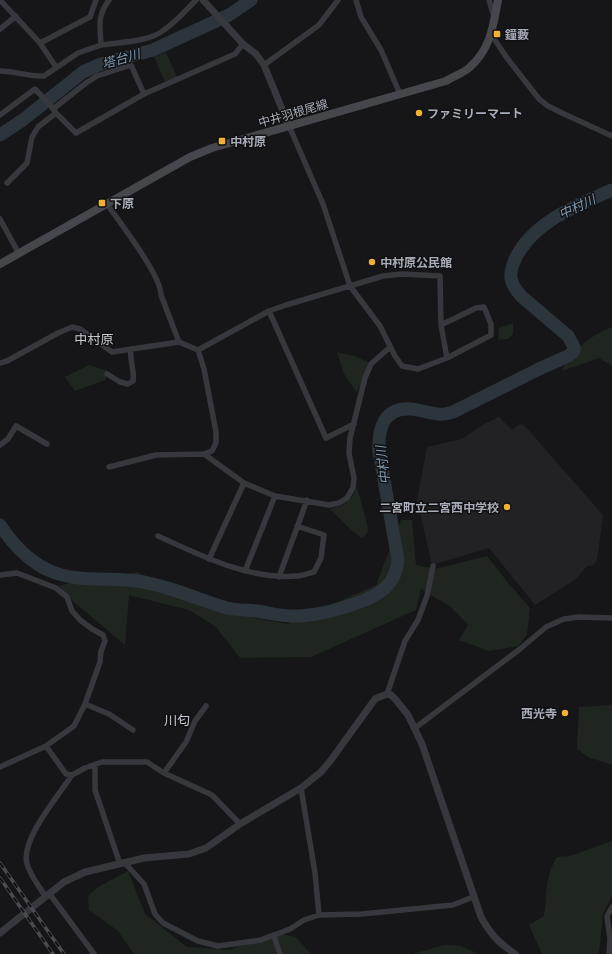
<svg xmlns="http://www.w3.org/2000/svg" width="612" height="954" font-family="'PT Sans Narrow','Noto Sans JP',sans-serif">
	<rect width="100%" height="100%" fill="#161618"/>
	<path fill="#222225" d="M499,417l13,13 8,-6 4,1 79,90 -6,45 -4,5 -6,1 -11,13 -41,26 -46,-57 -57,17 -15,-65 10,-53 35,-8 22,-15z"/>
	<path fill="#1e261f" d="M166,52l11,25 -12,5 -11,-25z
		M513,323v11l-5,5 -10,1 1,-12z
		M612,327v39l-13,-8 -37,13c11,-23 27,-34 50,-44z
		M337,352l18,4 14,7 -12,30 -13,-19z
		M89,365l19,6 -3,9 -30,11 -10,-14z
		M357,487l11,40 -1,7 -5,4 -10,-7 -22,-22c14,-3 22,-9 27,-22z
		M401,520h11l4,45 19,4 52,-13 22,28 21,24 -3,26 -8,12 -30,5 -30,-11 9,-15 -17,-18 -30,-18 -5,21 -105,47 -71,1 -24,-31 -27,-17 -60,-15 -4,50 -50,-42 -16,-17 6,-2 72,-12 89,41 62,11 88,-39z
		M612,705v60l-24,-8 -11,-8 2,-42z
		M612,841v55l-9,18 -4,40h-57l-13,-29 15,-9c3,-21 1,-41 13,-59l13,-1z
		M128,871l17,43 42,33 43,3 42,-18 24,5 15,17h-177l-16,-23 -29,-21 -1,-14 10,-9z
		M445,945l16,1 18,8h-67z"/>
	<g fill="none" stroke-linecap="round" stroke-linejoin="round">
		<path stroke="#2c353c" stroke-width="13" d="M0,135l24,-16 59,-47 18,-8 52,-14 76,-35 22,-15
			M0,525c12,18 29,36 48,45 30,14 64,6 95,12 29,5 56,18 84,26 9,2 20,2 30,3 13,2 28,6 42,5 21,-1 42,-7 61,-14 21,-8 36,-18 38,-42l-19,-109c-1,-21 4,-44 32,-42 9,1 18,4 27,5 5,1 11,-1 15,-2l86,-43 29,-13 6,-5v-4l-6,-11 -47,-40c-12,-14 -13,-22 -5,-39 19,-36 60,-51 96,-67"/>
		<path stroke="#37383d" stroke-width="5.5" d="M0,0l40,43 16,24
			M109,0c-12,16 -9,26 -8,45 18,-3 49,-3 63,-15 12,-8 22,-20 32,-30
			M356,0l5,17 20,33 19,44
			M489,0l5,17
			M0,29l16,-13
			M491,34l16,24 32,41 9,7 14,7 50,23
			M40,43l50,-26 6,-17
			M264,65l55,-40 19,-25
			M0,71c15,0 30,6 44,5l34,-23 23,-8
			M53,109l33,-26 11,-7 34,-11 13,29
			M0,115l35,-26 15,16 6,8 20,20 68,-39 91,-40 8,-10
			M289,126l34,78 27,82 30,40 15,30 7,10 16,3 29,-11 44,-23v-11l-7,-17 -8,1 -35,17
			M7,183l20,-20 5,-26 6,-10 18,-14
			M107,204c13,19 54,71 54,91l18,47
			M0,219l19,35
			M269,311l57,127 28,-14
			M198,350l71,-39 17,-6 97,-29 19,-2 38,2 1,49 6,33
			M0,363l7,-2 51,-28 14,-6 8,2 32,23 67,-10 19,8 6,19 12,63v11l-4,8 -8,3 -48,1 -47,12
			M107,374l13,8 8,2 5,-3c2,-11 -4,-21 -2,-32
			M0,445l8,-6 8,-13 31,18
			M204,454l40,29 31,13 54,9 10,-2 8,-5 6,-10 1,-10 -5,-25 1,-15 15,-60 6,-14 19,-17
			M158,536c42,19 90,44 138,40 6,0 12,-3 18,-4l7,-14 3,-23 -27,-9
			M209,559l35,-76
			M245,571l30,-75
			M0,575l17,-2 39,15 11,9 5,14 8,9 12,9 11,6 2,6 -4,10 -1,11 -15,42 -11,22 -28,20 -46,21
			M279,577l28,-77
			M387,694l18,-53 13,-21 9,-24 6,-30
			M85,704l24,10 24,16
			M415,728l105,-79 26,-22 18,-8 15,-2 33,1
			M46,746l20,28 6,1 13,-7 17,-6h45l17,11 48,22 28,29
			M95,765v25l25,74
			M164,773l22,-31 9,-21 11,-15
			M301,788l14,85 4,42
			M124,862l20,22 11,30 8,9 35,18 20,5 43,-6 29,-11 14,-9 15,-5 43,-1 91,-9 20,-8
			M49,893l45,61
			M45,896c-6,-10 -15,-21 -18,-32 -7,-24 32,-69 45,-89
			M274,936l6,18
			M609,954l1,-15 -3,-23 5,-9"/>
		<path stroke="#37383d" stroke-width="7" d="M203,0l40,44 13,10 8,11 25,61
			M0,933l64,-51 21,-10 59,-14 45,-4 17,-6 34,-24 61,-36 20,-16 10,-12 44,-61 12,-5 4,1 5,5 12,15 14,29 59,173c10,18 17,25 34,37"/>
		<path stroke="#45474d" stroke-width="8" d="M0,264l190,-107 22,-9 234,-67c8,-5 18,-8 24,-14 21,-19 23,-41 28,-67"/>
		<defs>
			<path id="rail" d="M0,863l64,91
				M0,878l53,76"/>
		</defs>
		<use href="#rail" stroke="#4a4c52" stroke-width="3.5"/>
		<use href="#rail" stroke="#111113" stroke-width="2" stroke-dasharray="6" stroke-linecap="butt"/>
	</g>
	<g fill="#f2b134" stroke="#111113" stroke-width="1.5">
		<rect x="493" y="30" width="8" height="8" rx="2"/>
		<circle cx="419" cy="113" r="4"/>
		<rect x="218" y="137" width="8" height="8" rx="2"/>
		<rect x="98" y="199" width="8" height="8" rx="2"/>
		<circle cx="372" cy="262" r="4"/>
		<circle cx="507" cy="507" r="4"/>
		<circle cx="565" cy="713" r="4"/>
	</g>
	<g text-anchor="middle" dominant-baseline="central" stroke-width="3" stroke-linejoin="round" paint-order="stroke">
		<g font-size="12" font-weight="bold" fill="#a8adb8" stroke="#111113" text-anchor="start">
			<text x="505" y="34">鐘藪</text>
			<text x="427" y="113">ファミリーマート</text>
			<text x="230" y="141">中村原</text>
			<text x="110" y="203">下原</text>
			<text x="380" y="262">中村原公民館</text>
			<text x="499" y="507" text-anchor="end">二宮町立二宮西中学校</text>
			<text x="557" y="713" text-anchor="end">西光寺</text>
		</g>
		<g font-size="12" fill="#a8adb8" stroke="#111113">
			<text transform="translate(293 113) rotate(-16)">中井羽根尾線</text>
		</g>
		<g font-size="13" font-style="italic" fill="#7f9bb3" stroke="#111113">
			<text transform="translate(121 59) rotate(-16)">塔台川</text>
			<text transform="translate(577 207) rotate(-25)">中村川</text>
			<text transform="translate(383 465) rotate(-97)">中村川</text>
		</g>
		<g font-size="13" fill="#c9ccd4" stroke="#111113">
			<text x="94" y="339">中村原</text>
			<text x="177" y="720">川匂</text>
		</g>
	</g>
</svg>
